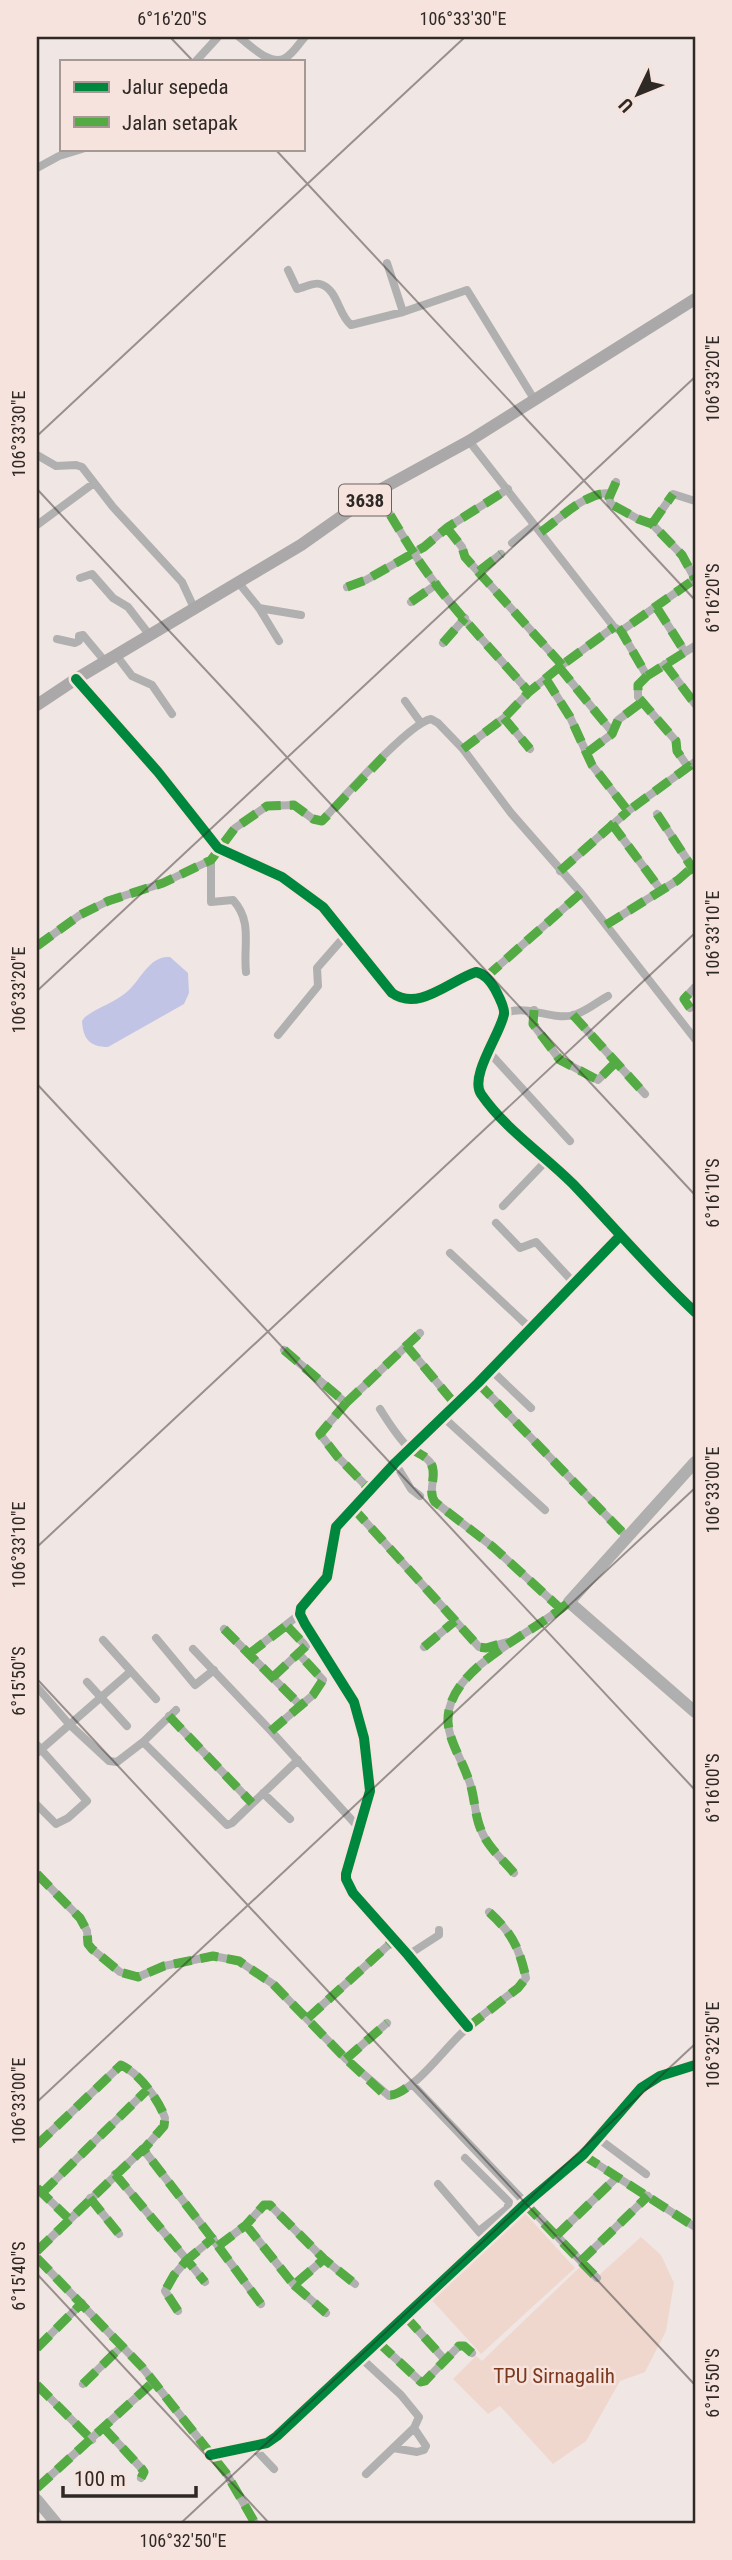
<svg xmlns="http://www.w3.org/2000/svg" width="732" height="2560" font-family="'Roboto Condensed',sans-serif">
	<rect width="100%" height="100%" fill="#f0e6e3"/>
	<path fill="#efd7ce" d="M523,2211l52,57 -94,86 -52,-57z
		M641,2237l20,18 13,28 -8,48 -21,41 -25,9 -34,60 -33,23 -53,-58 -12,8 -35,-35 23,-23 6,5 101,-97 13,14z"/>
	<path fill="#c2c4e6" d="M170,957l18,16 1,20 -5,11 -76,43c-18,0 -25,-8 -26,-26l3,-4c13,-10 31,-15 43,-26 13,-12 22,-36 42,-34z"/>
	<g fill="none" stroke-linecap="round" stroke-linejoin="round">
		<path stroke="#b1b0b1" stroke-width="8" d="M239,37c11,8 32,30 46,21 8,-4 14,-15 20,-21
			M196,61l22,-24
			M37,168l22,-12 23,-7
			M387,263l16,49
			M288,270l9,19c6,-1 17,-7 23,-5 18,5 18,31 31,41l52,-13 64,-22 67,109
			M469,441l145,186 7,4 26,45 38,-24 -28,-44
			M37,455l19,11 20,-1 6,2 31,40 69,75 13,28
			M616,482l-7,16 2,6 27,15 14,5 30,31 13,24
			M376,492c13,20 24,40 37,60 32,50 77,95 116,140
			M652,524l21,-30 22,7
			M37,525l57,-42
			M447,528l15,19 3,10 97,108
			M541,532c20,-14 44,-40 70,-39
			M512,543l22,-18
			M479,571l22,-17
			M80,578l12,-4 21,24 15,9 20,26 -2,5
			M238,582l21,26 20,33
			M347,587l19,-7 58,-33 24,-20 60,-38
			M411,602l26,-18
			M259,608l42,7
			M621,631l74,-52
			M57,639l18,4 4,-2v-5l4,-1 20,24 -2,5
			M443,643l22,-25
			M685,652l10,-6
			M116,655l16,21 20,9 20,29
			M665,664l30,40
			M559,667l54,66
			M647,676l-9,9v12l38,44 1,10 11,16
			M546,679l24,38 22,48 36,46 67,-49
			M405,701l16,22
			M504,718l26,31
			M463,749l41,-31 25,-26 33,-27 52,-38
			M588,752l24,-18 6,-14 24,-18
			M657,814l37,56
			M612,824l48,65
			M211,860v42l22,-2c20,22 10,45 13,72
			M560,871l68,-60
			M606,925l72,-45 17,-15
			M37,946l43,-31 28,-14 55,-18 48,-23 24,-32 32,-22 27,-1 19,14 9,2c18,-20 87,-98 109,-102l7,4 25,26 48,64 70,80 114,146
			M486,977l95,-84
			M690,1008l-6,-9 11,-12
			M534,1010l-1,14 27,36 38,20 17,-17
			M504,1013c27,-9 47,8 70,2 13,-4 23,-13 34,-19
			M573,1015l72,79
			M278,1035l40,-49 -1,-18 28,-32
			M489,1052l81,89
			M503,1206l44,-46
			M496,1223l24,25 16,-6 38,41
			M450,1253l80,75
			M406,1345l49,59
			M284,1350l62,53 -26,31 17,22 33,34
			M491,1370l40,38
			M478,1383l150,155
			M346,1403l74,-70
			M380,1409c9,14 18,29 30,40 6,4 14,6 19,12 11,12 -3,28 6,41l58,45 68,62
			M442,1416l103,94
			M395,1463l16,26 9,7
			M353,1508l126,139 7,1 21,-6
			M224,1629l77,77
			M156,1638l39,47 19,-15
			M103,1640l53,59
			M424,1647l31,-26
			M193,1649l78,82 88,97
			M249,1654l51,-40
			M273,1677l33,-31 -20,-21
			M87,1682l40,44
			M37,1687l32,37 40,37 8,1 26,-20 84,83 5,-2 66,-63
			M169,1716l83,87
			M271,1731l42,-36 10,-15 -25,-27
			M143,1742l33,-32
			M37,1745l50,56 -19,17 -12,6 -19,-19
			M37,1753l93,-81
			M263,1793l27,26
			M514,1873c-11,-13 -27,-27 -33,-43 -7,-16 -6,-36 -13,-52 -6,-18 -19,-37 -20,-56 -2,-55 86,-88 121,-120
			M37,1874l43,44 7,13 1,13 4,5 28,23 18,5 26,-11 49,-10 26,5 34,23 73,75 43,37c27,-5 56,-49 77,-67 17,-15 35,-28 52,-41l8,-10c-7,-31 -14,-45 -37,-66
			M408,1955l31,-20v-5
			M308,2018l86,-78
			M468,2027l-60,-72 -55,-62 -7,-14v-5l24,-83 -6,-53 -10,-36 -49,-78 -5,-10 1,-6 26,-31 9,-50 59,-64 83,-80 142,-147
			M346,2059l41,-36
			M412,2084l185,194
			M599,2139l47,35
			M37,2145l84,-80c18,8 38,35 44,53l-1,8 -20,23
			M583,2155l112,72
			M465,2158l44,44 -2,7 -28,22
			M115,2174l72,86 26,-22
			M438,2184l42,49
			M37,2188l31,30
			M42,2193l105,-103
			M90,2198l29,36
			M246,2225l48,60 30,-26
			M557,2235l60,-58
			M218,2246l43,58
			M37,2251l106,-102 75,97 28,-21 18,-20h6l54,54 31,25
			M37,2258l105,109 84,106 29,50
			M581,2261l67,-65
			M294,2285l32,28
			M178,2311l-13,-20 9,-16 13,-15 18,22
			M406,2317l39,43
			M379,2343l42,39 4,-1 34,-35h5l8,7
			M37,2348l45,-45
			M362,2359l39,36 18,22 -5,11 -48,46
			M83,2384l39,-38
			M37,2385l55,55
			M104,2428l38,41 2,3 -3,6
			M253,2447l21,22
			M393,2448l24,4 7,-2 2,-4 -12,-18
			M210,2455l57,-12 10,-7 248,-232 58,-49 58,-67 19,-12 35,-11
			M37,2488l115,-105"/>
		<path stroke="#b0afb0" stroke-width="12" d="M76,679l82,93 60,76 64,29 41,30 69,86c27,19 57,-12 84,-21 9,2 14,9 19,17 3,6 10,18 9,25 -3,19 -35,62 -23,80 24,35 62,60 92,90 41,43 79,88 122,128
			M695,1462l-126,140 126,110
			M37,2500l19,23"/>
		<path stroke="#aaa8a9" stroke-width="12" d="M37,705l39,-26 225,-134 75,-53 93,-51 226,-142"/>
		<path stroke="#54ab44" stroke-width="9" stroke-dasharray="18 9" stroke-linecap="butt" d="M616,482l-7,16 2,6 27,15 14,5 30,31 13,24
			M376,492c13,20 24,40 37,60 32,50 77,95 116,140
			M652,524l21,-30
			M447,528l15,19 3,10 97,108
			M541,532c20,-14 44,-40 70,-39
			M479,571l22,-17
			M347,587l19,-7 58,-33 24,-20 60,-38
			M411,602l26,-18
			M657,608l28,44 -38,24 -26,-45 74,-52
			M443,643l22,-25
			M665,664l30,40
			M559,667l54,66
			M647,676l-9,9v12l38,44 1,10 11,16
			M546,679l24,38 22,48 36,46 67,-49
			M504,718l26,31
			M463,749l41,-31 25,-26 33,-27 52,-38
			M588,752l24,-18 6,-14 24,-18
			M657,814l38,58
			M612,824l48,65
			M560,871l68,-60
			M606,925l72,-45 17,-15
			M37,946l43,-31 28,-14 55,-18 48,-23 24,-32 32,-22 27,-1 19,14 9,2 65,-68
			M486,977l95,-84
			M690,1008l-6,-9 11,-12
			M534,1010l-1,14 27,36 38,20 17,-17
			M573,1015l72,79
			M406,1345l49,59
			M284,1350l62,53 -26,31 17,22 33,34
			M478,1383l150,155
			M346,1403l74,-70
			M410,1448c6,4 16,8 20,14 9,13 -4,28 5,40l58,45 68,62
			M353,1508l126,139 7,1 20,-6
			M224,1629l77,77
			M424,1647l31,-26
			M249,1654l42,-32
			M273,1677l33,-31 -20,-21
			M169,1716l83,87
			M271,1731l42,-36 10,-15 -25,-27
			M514,1873c-11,-13 -27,-27 -33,-43 -7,-16 -6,-36 -13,-52 -6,-18 -19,-37 -20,-56 -2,-55 86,-88 121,-120
			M37,1874l43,44 7,13 1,13 4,5 28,23 18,5 26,-11 49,-10 26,5 34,23 73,75 38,35c11,4 19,-4 28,-10
			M308,2018l86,-78
			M468,2027l50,-39 8,-10c-7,-31 -14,-45 -37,-66
			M346,2059l41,-36
			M37,2145l84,-80c18,8 38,35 44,53l-1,8 -20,23
			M583,2155l112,72
			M115,2174l72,86 26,-22
			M37,2188l31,30
			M42,2193l105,-103
			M90,2198l29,36
			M525,2204l72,74
			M246,2225l48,60 30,-26
			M557,2235l60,-58
			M218,2246l43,58
			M37,2251l106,-102 75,97 28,-21 18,-20h6l54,54 31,25
			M37,2258l105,109 84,106 29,50
			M581,2261l67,-65
			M294,2285l32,28
			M178,2311l-13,-20 9,-16 13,-15 18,22
			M406,2317l39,43
			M379,2343l42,39 4,-1 34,-35h5l8,7
			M37,2348l45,-45
			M83,2384l39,-38
			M37,2385l55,55
			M104,2428l38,41 2,3 -3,6
			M37,2488l115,-105"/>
		<defs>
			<path id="cycleway" d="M76,679l82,93 60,76 64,29 41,30 69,86c27,19 57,-12 84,-21 9,2 14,9 19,17 3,6 10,18 9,25 -3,19 -35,62 -23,80 24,35 62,60 92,90 41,43 79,88 122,128
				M468,2027l-60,-72 -55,-62 -7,-14v-5l24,-83 -6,-53 -10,-36 -49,-78 -5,-10 1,-6 26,-31 9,-50 59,-64 83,-80 142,-147
				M210,2455l57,-12 10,-7 248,-232 58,-49 58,-67 19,-12 35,-11"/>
		</defs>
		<use href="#cycleway" stroke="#f6e3dd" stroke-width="15"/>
		<use href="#cycleway" stroke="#00873e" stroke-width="10"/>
	</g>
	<path fill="none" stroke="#2f2926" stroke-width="2" stroke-opacity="0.45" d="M170,37l23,24M275,149l420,451M37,436l428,-399M37,489l658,706M37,991l658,-614M37,1084l658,706M37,1547l658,-614M37,1679l658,706M37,2102l658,-614M37,2274l232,249M181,2523l514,-479"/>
	<g text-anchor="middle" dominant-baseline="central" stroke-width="5" stroke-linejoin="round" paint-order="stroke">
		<rect fill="#f6e3dd" stroke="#6b615d" stroke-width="2" x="339" y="484.5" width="52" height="31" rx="5"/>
		<g font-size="19" font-weight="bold" fill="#2f2926">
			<text x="365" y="500">3638</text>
		</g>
		<g font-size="21" fill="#7b381d" stroke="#f6e3dd">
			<text x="554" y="2376">TPU Sirnagalih</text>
		</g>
	</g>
	<rect width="732" height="2560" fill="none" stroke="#f6e3dd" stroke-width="77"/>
	<rect x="60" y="60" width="245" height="91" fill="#f6e3dd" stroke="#a69994" stroke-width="2"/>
	<rect x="74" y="82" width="35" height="10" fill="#00873e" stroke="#a69994" stroke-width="2"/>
	<text x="122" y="94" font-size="21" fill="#2f2926">Jalur sepeda</text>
	<rect x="74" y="117" width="35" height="10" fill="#54ab44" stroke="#a69994" stroke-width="2"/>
	<text x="122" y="130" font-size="21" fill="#2f2926">Jalan setapak</text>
	<g transform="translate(638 94) rotate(227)" stroke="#f6e3dd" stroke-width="5" paint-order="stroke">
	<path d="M0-5L12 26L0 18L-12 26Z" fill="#2f2926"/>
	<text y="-10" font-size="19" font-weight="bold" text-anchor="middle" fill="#2f2926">U</text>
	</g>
	<path d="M63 2486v10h133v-10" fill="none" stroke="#2f2926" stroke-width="3.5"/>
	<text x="74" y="2486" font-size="21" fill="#2f2926" stroke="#f6e3dd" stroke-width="5" paint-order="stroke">100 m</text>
	<rect x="38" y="38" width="656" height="2484" fill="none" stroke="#2f2926" stroke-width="2.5"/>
	<g font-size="18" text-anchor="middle" fill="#2f2926">
		<text x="172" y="25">6°16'20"S</text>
		<text x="463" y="25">106°33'30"E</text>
		<text transform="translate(713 379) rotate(-90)" y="6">106°33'20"E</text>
		<text transform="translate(19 434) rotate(-90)" y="6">106°33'30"E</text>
		<text transform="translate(713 598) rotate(-90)" y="6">6°16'20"S</text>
		<text transform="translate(713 934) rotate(-90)" y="6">106°33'10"E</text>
		<text transform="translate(19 990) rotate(-90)" y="6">106°33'20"E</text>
		<text transform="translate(713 1193) rotate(-90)" y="6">6°16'10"S</text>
		<text transform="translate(713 1490) rotate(-90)" y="6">106°33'00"E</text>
		<text transform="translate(19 1545) rotate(-90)" y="6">106°33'10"E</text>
		<text transform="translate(19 1681) rotate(-90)" y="6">6°15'50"S</text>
		<text transform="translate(713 1788) rotate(-90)" y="6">6°16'00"S</text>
		<text transform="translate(713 2045) rotate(-90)" y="6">106°32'50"E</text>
		<text transform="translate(19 2101) rotate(-90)" y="6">106°33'00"E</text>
		<text transform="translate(19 2276) rotate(-90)" y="6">6°15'40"S</text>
		<text transform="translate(713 2383) rotate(-90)" y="6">6°15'50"S</text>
		<text x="183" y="2547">106°32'50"E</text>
	</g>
</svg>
